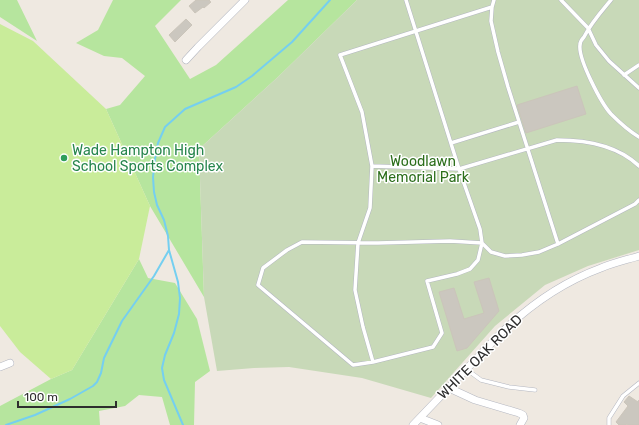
<svg xmlns="http://www.w3.org/2000/svg" width="639" height="425" font-family="Rubik,sans-serif">
	<rect width="100%" height="100%" fill="#efe9e1"/>
	<path fill="#b6e59e" d="M0,0h17l20,41 -37,-24z
		M113,0h68l-26,26 35,53 26,-14 72,-65h69l-79,77 -79,72 5,148 -54,-91 -44,-97 14,-4 25,-29 -23,-18 -18,-2 -28,-13 22,-13z
		M139,259l9,19 27,5 22,36 13,52 -15,11 -1,43h-24l-8,-28 -23,-2 -14,11 -26,5 1,14h-100v-19l51,-27 21,-9z"/>
	<path fill="#c8d9b8" d="M357,0h282v250l-51,16 -43,19 -50,41 -64,72 -69,-20 -73,-11 -35,1 -37,3 -13,-74 -5,-148 79,-72z"/>
	<path fill="#c9ec9a" d="M0,24l33,17 73,68 44,97 -11,53 -67,111 -21,9 -31,-27 -20,-26z"/>
	<g fill="none" stroke-linecap="round" stroke-linejoin="round">
		<path stroke="#75cff0" stroke-width="2" d="M6,425l29,-10 35,-16 23,-13 4,-4 4,-9 3,-15 18,-37 32,-45 15,-26
			M183,425l-19,-45 -2,-12 3,-13 9,-22 5,-19 1,-16 -2,-16 -9,-32 -1,-14 -4,-16 -7,-15 -3,-13 -1,-15 2,-18 3,-16 7,-16 20,-18 51,-22 16,-11 40,-34 38,-42"/>
	</g>
	<path fill="#cbc7bf" stroke="#cbc5ba" d="M196,0h14l-1,1 2,1 -7,6 -1,-1 -8,6 -6,-7z
		M186,19l6,6 -17,17 -6,-7z
		M577,86l9,28 -60,19 -9,-28z
		M489,278l10,33 -32,37 -10,3 -18,-59 15,-4 10,31 20,-6 -10,-31z
		M629,396l9,6 1,-2v25h-11l-2,-1v1h-7l-3,-3 12,-16 -4,-4z"/>
	<g fill="none" stroke-linecap="round" stroke-linejoin="round">
		<defs>
			<path id="lane" d="M406,0l53,169 21,60 2,14 -4,17 -8,9 -13,5 -30,7 15,52 -9,14 -60,15 -20,3 -95,-80 5,-17 24,-18 15,-8 76,1 72,-2 32,2 9,9 14,4 17,-1 17,-3 19,-8 77,-40 4,-4
				M494,0l-2,7 -1,14 7,31 10,35 50,157
				M561,0l27,28 8,17 13,16 30,27
				M611,0c-10,12 -20,23 -27,37 -2,2 -4,5 -4,8 -2,14 21,58 31,69 8,8 18,17 28,23
				M624,75l15,-10
				M451,143l68,-21
				M372,166l87,3 98,-29c29,0 60,5 82,26
				M373,362l-10,-35 -8,-37 3,-47 12,-35 2,-42 -10,-54 -22,-57 152,-48
				M466,369l15,11 28,7 26,3
				M609,425v-7l14,-22 16,-13"/>
			<path id="street" d="M186,60l12,-13 47,-47
				M0,367l10,-4
				M449,388l26,12 44,13 4,2 1,3 -4,7
				M420,418l18,7
				M413,425l88,-92c29,-28 62,-51 100,-65 12,-5 25,-8 38,-12"/>
		</defs>
		<use href="#lane" stroke="#b4b7c1" stroke-width="4.5"/>
		<use href="#street" stroke="#b4b7c1" stroke-width="8"/>
		<use href="#lane" stroke="#fff" stroke-width="3.5"/>
		<use href="#street" stroke="#fff" stroke-width="7"/>
	</g>
	<circle fill="#2e9e5b" stroke="#fff" stroke-width="1.5" cx="64" cy="158" r="4"/>
	<g text-anchor="middle" dominant-baseline="central" stroke-width="3" stroke-linejoin="round" paint-order="stroke">
		<g font-size="14" fill="#27864d" stroke="#fff" text-anchor="start">
			<text x="72" y="150">Wade Hampton High<tspan x="72" dy="16">School Sports Complex</tspan></text>
		</g>
		<g font-size="14" fill="#2c6e1b" stroke="#fff">
			<text x="423" y="161">Woodlawn<tspan x="423" dy="16">Memorial Park</tspan></text>
		</g>
		<g font-size="14" fill="#2e2e2e" stroke="#fff">
			<text transform="translate(480 357) rotate(-45)">WHITE OAK ROAD</text>
		</g>
	</g>
	<path d="M18 401v6h98v-6" fill="none" stroke="#2e2e2e" stroke-width="2"/>
	<text x="24" y="401" font-size="12" fill="#2e2e2e" stroke="#ffffff" stroke-width="3" paint-order="stroke">100 m</text>
</svg>
